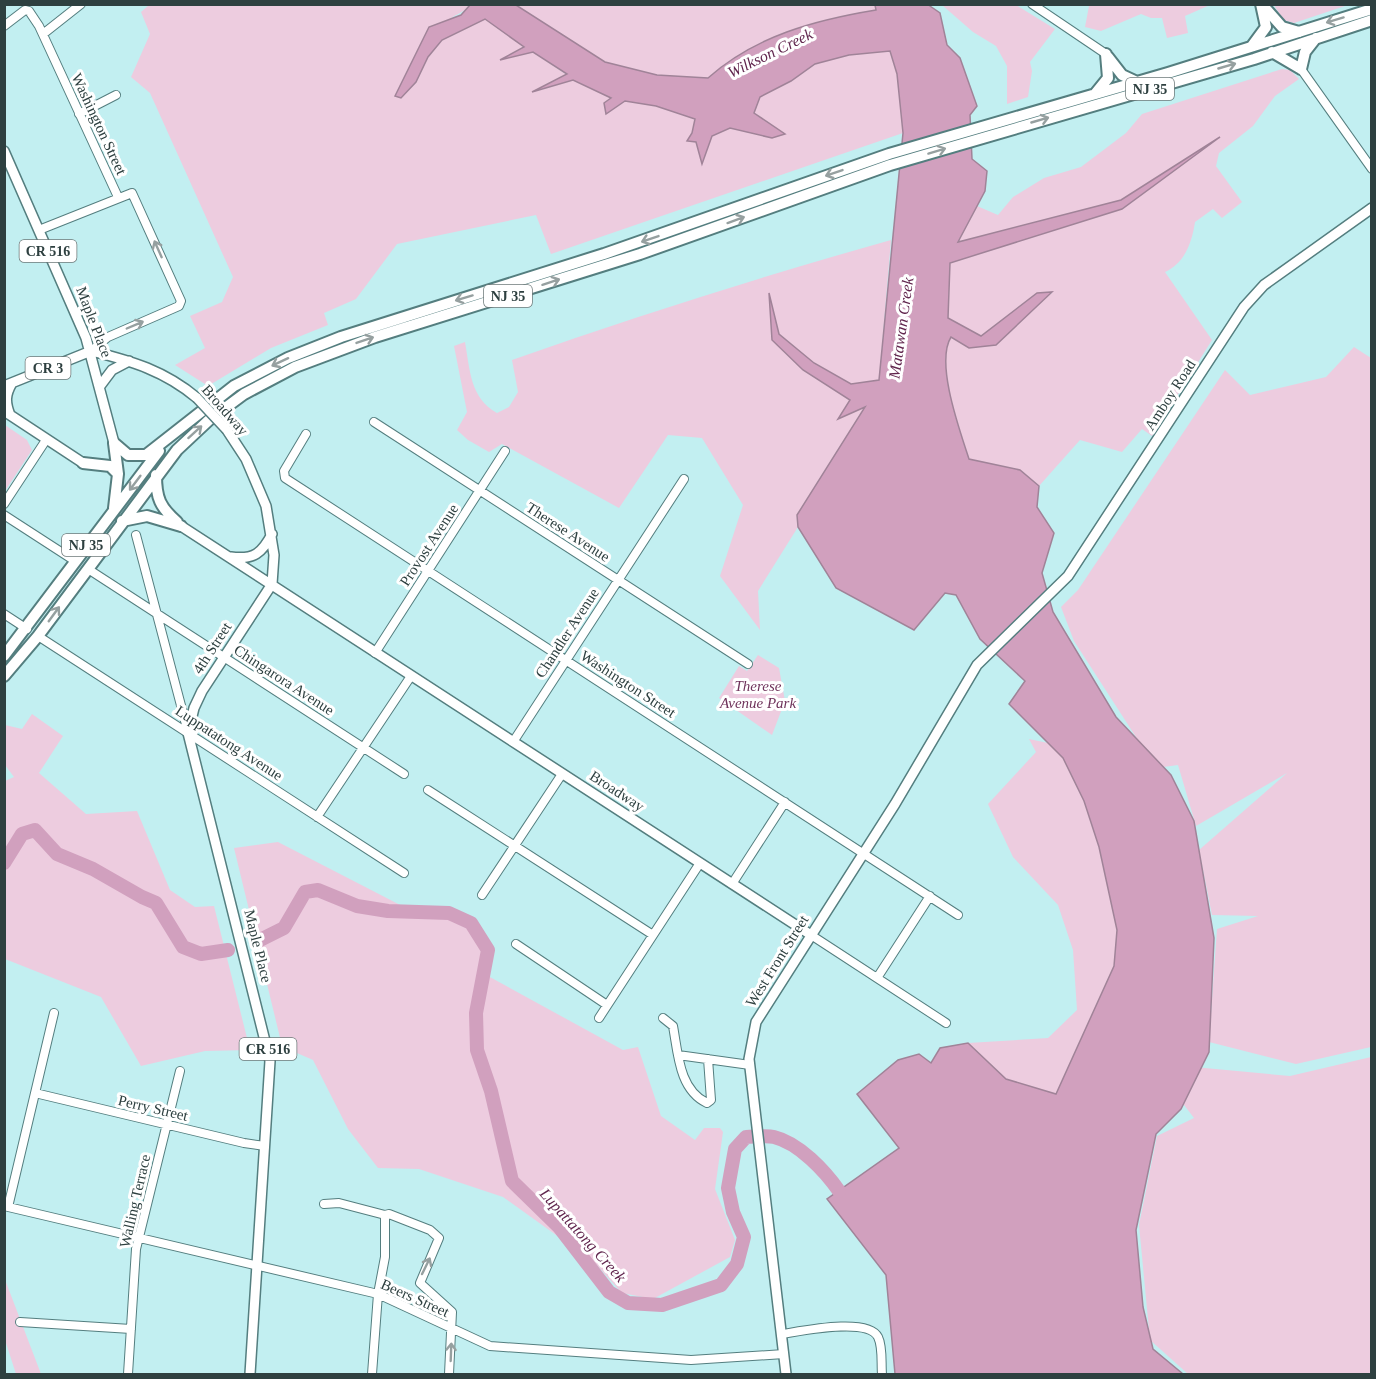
<svg xmlns="http://www.w3.org/2000/svg" width="1376" height="1379" font-family="Georgia,serif">
	<rect width="100%" height="100%" fill="#c2eff1"/>
	<path fill="#edccdf" d="M875,4l2,6c-55,9 -127,31 -168,68l-52,-3 -52,-13 -89,-57z
		M149,5h321c-9,10 -16,9 -22,16 -21,21 -41,49 -53,75l21,-14 12,-25 14,-17 43,-21 39,28 -21,11 30,-6 34,23 -30,16 36,-11 39,18 44,8 39,13 -3,14 -5,8 9,1 6,21 10,-27 18,-8 54,6 -30,-21 6,-16 31,-16 24,-17 34,-9 41,-4 7,23 6,59 -352,121 -15,-39 -139,29 -41,55 -32,14 4,12 -57,23 -63,38 -33,-21 30,-17 -15,-32 32,-14 11,-25 -83,-184 -19,-16 19,-43 -9,-22z
		M942,5h74l39,24 -25,33 2,9 -4,26 -21,7v-38l-11,-20 -23,-14z
		M1092,5v-1l118,1 -25,11 3,17 -21,5 -5,-20h-11l-10,-4 -40,17 -16,-4 4,-21z
		M1274,5h74l-54,18 -11,-3z
		M1282,69l8,1 9,9 -24,17 -22,30 -34,27 -3,13 26,36 -20,16 -9,-9 -18,13c-3,20 -10,41 -30,50l47,68 -60,96 -10,-7 -20,23 -42,-12 -41,46 -19,-16 -51,-11c-9,-28 -34,-96 -18,-122l18,11 83,-55h-15l-56,43 -33,-18 2,-55 172,-54 88,-65 -89,56 -163,42 19,-36 21,9 15,-18 31,-19 37,-11 45,-34 16,-19z
		M891,240l-12,141 -28,3 -37,-21 -35,-29 -9,-36 2,42 31,30 48,30 -12,19 27,-13 -69,109 1,12 -40,64 2,39 -40,-54 23,-71 -41,-67 -34,-3 -49,73 -117,-64 -13,8 -21,-12 -11,-10 10,-18 -13,-66 11,-4c5,28 5,56 32,71l12,-6 9,-15 -6,-32c125,-44 251,-84 379,-120z
		M1354,347l17,11v689l-75,17 -87,-22 8,-113 41,-13 -46,-1 -13,-65 88,-77 -91,53 -18,-61 -22,3 -82,-127 -13,-34 17,-17 147,-220 25,25 76,-18z
		M5,425l22,15 5,10 -27,41z
		M758,655l21,13 6,33 -13,34 -53,-37 20,-32 8,5z
		M32,714l31,22 -24,37 47,41 51,-3 33,79 25,17 19,-1 36,144 -45,1 -64,15 -40,-69 -96,-38v-178l9,-4 -9,-12v-40l17,4z
		M1029,739l19,4 15,15 21,43 15,46 18,82 -3,37 -58,129 -50,-16 -38,-36 80,-5 29,-28 -4,-60 -15,-45 -45,-48 -25,-53 48,-52z
		M278,842l128,66 40,-2 29,15 15,25 -2,30 135,74 15,-3 23,69 34,24 9,-12h16l3,4 -8,57 20,51 -5,17 -77,42 -31,-6 -27,-30 -92,-66 -84,-28 -41,-1 -30,-39 -35,-69 -23,-10h-7l-49,-202z
		M1371,1057v317h-183l-38,-34 -11,-115 18,-89 37,-18 -13,-17 13,-34 96,9z
		M4,1277l37,97h-25l-11,-34z"/>
	<path fill="#d1a0be" stroke="#a08398" stroke-width="1.5" d="M927,4l13,9 7,32 13,13 17,48 -7,9 2,44 15,12 -2,20 -27,51 163,-42 99,-63 -98,72 -172,54 -2,55 33,18 56,-43 15,-1 -56,53 -27,3 -18,-11c-16,26 9,94 18,122l51,11 19,16 -2,21 17,26 -12,40 11,39 63,105 55,58 23,46 20,117 -5,114 -28,57 -25,25 -20,96 7,77 10,42 30,25h-288l-9,-99 -59,-76 72,-51 -42,-54 41,-34 21,-6 12,9 9,-15 28,-5 38,36 50,15 58,-128 3,-36 -18,-83 -15,-46 -21,-43 -54,-54 16,-23 -45,-42 -24,-44 -11,-2 -31,37 -78,-42 -38,-61 -1,-12 68,-108 -27,12 12,-19 -47,-30 -31,-30 -3,-47 10,41 35,29 37,21 28,-4 24,-247 -6,-59 -7,-23 -41,4 -34,9 -24,17 -31,16 -6,16 31,21 -13,4 -42,-10 -18,8 -10,28 -6,-22 -9,-1 5,-8 3,-14 -39,-13 -31,-5 -19,13 -2,-11 7,-5 -38,-18 -41,12 35,-18 -34,-22 -33,8 24,-13 -39,-28 -43,21 -14,17 -12,25 -15,16 -6,-2 34,-69 32,-12 9,-10h46l89,57 52,13 51,3c47,-42 107,-58 168,-68l-1,-5z"/>
	<g fill="none" stroke-linecap="round" stroke-linejoin="round">
		<path stroke="#d1a0be" stroke-width="14" d="M4,863l18,-29 13,-4 22,24 36,15 49,28 14,6 27,44 18,7 27,-4
			M258,941l26,-13 21,-36 13,-2 39,16 31,5 61,2 22,10 17,27 -12,63 1,37 14,41 21,90 47,46 50,65 19,11 34,2 59,-20 16,-21 7,-27 -11,-25 -5,-24 7,-39 11,-12c8,0 20,-2 28,0 25,6 51,34 65,54"/>
		<defs>
			<path id="minor" d="M1032,4l74,50
				M4,26l21,-16 4,1 10,15 79,171
				M43,34l38,-30
				M1301,69l71,100
				M79,114l37,-19
				M39,230l93,-37 49,108 -2,5 -71,31 -17,14
				M374,422l374,242
				M306,434l-22,37 1,7 673,437
				M4,504l42,-64
				M4,515l71,46
				M136,535l52,197
				M88,569l316,205
				M4,614l23,15
				M38,636l366,237
				M375,653l130,-202
				M513,742l171,-263
				M428,790l225,145
				M317,817l94,-141
				M732,884l53,-82
				M482,895l80,-121
				M811,935l135,88
				M516,944l91,61
				M877,978l53,-82
				M599,1018l101,-155
				M663,1018l10,8c5,27 6,64 34,77l4,-3 -3,-41
				M678,1055l72,10
				M35,1093l209,50 21,3
				M324,1204l15,-1 46,12
				M4,1206l374,88 112,52 201,14 93,-6
				M8,1207l46,-194
				M20,1322l111,7
				M782,1334c20,-3 86,-17 96,3 5,10 3,26 4,37
				M128,1374l8,-125 44,-178
				M372,1374l6,-80 7,-37v-42l4,-1 41,16 9,8 -19,45 32,29 -3,62"/>
			<path id="major" d="M4,151l82,187 28,105
				M91,351c41,10 74,20 106,47
				M4,386l87,-35
				M100,386l12,-16 17,-9
				M4,411l79,52
				M10,415c-5,-13 -5,-20 2,-32
				M227,430l19,29 20,47 8,49 -2,29 -70,107 -8,17 -6,25 82,328 -20,313
				M181,526l630,409
				M231,557c23,3 31,-4 41,-23
				M786,1374l-37,-315 7,-37 139,-218 82,-139 91,-89 176,-269 20,-22 108,-77"/>
			<path id="highway" d="M1267,10l15,17 17,5
				M1252,46l14,-19 -5,-23
				M1272,52l29,17
				M1108,57l14,18 15,7
				M1301,69l4,-17 11,-14
				M1095,94l13,-16 -2,-24
				M114,443l14,12h18l88,-69 54,-28 53,-21 263,-83 285,-100 279,-81 204,-64
				M83,463l27,3 8,8
				M156,475c0,23 4,32 21,47
				M114,508l4,-34 -4,-31
				M122,521l25,-5 34,10
				M4,656l155,-205
				M4,676l34,-40 139,-186 32,-30 35,-26 51,-27 80,-30 265,-83 250,-89 364,-106 118,-39"/>
		</defs>
		<use href="#minor" stroke="#547e7f" stroke-width="10"/>
		<use href="#major" stroke="#547e7f" stroke-width="12"/>
		<use href="#highway" stroke="#547e7f" stroke-width="14"/>
		<use href="#minor" stroke="#fff" stroke-width="8"/>
		<use href="#major" stroke="#fff" stroke-width="9"/>
		<use href="#highway" stroke="#fff" stroke-width="10"/>
		<defs>
			<path id="major-bridge" d="M197,398l30,32"/>
		</defs>
		<use href="#major-bridge" stroke="#547e7f" stroke-width="12" stroke-linecap="butt"/>
		<use href="#major-bridge" stroke="#fff" stroke-width="9"/>
	</g>
	<defs><path id="oneway-shaft" d="M-6 0H5M1.5-3L5.5 0L1.5 3" fill="none" stroke-width="1.6" stroke-linecap="round" stroke-linejoin="round" transform="scale(1.5)"/></defs>
	<g stroke="#96a0a0">
		<use href="#oneway-shaft" transform="translate(1335 20) rotate(163)"/>
		<use href="#oneway-shaft" transform="translate(1227 66) rotate(-16)"/>
		<use href="#oneway-shaft" transform="translate(1040 120) rotate(-16)"/>
		<use href="#oneway-shaft" transform="translate(937 151) rotate(-17)"/>
		<use href="#oneway-shaft" transform="translate(834 173) rotate(161)"/>
		<use href="#oneway-shaft" transform="translate(736 220) rotate(-20)"/>
		<use href="#oneway-shaft" transform="translate(650 239) rotate(161)"/>
		<use href="#oneway-shaft" transform="translate(158 249) rotate(-114)"/>
		<use href="#oneway-shaft" transform="translate(551 282) rotate(-18)"/>
		<use href="#oneway-shaft" transform="translate(464 298) rotate(163)"/>
		<use href="#oneway-shaft" transform="translate(135 325) rotate(-23)"/>
		<use href="#oneway-shaft" transform="translate(365 340) rotate(-19)"/>
		<use href="#oneway-shaft" transform="translate(280 362) rotate(155)"/>
		<use href="#oneway-shaft" transform="translate(195 432) rotate(-42)"/>
		<use href="#oneway-shaft" transform="translate(135 483) rotate(127)"/>
		<use href="#oneway-shaft" transform="translate(54 614) rotate(-54)"/>
		<use href="#oneway-shaft" transform="translate(426 1266) rotate(-64)"/>
		<use href="#oneway-shaft" transform="translate(451 1352) rotate(-88)"/>
	</g>
	<g text-anchor="middle" dominant-baseline="central" stroke-width="6" stroke-linejoin="round" paint-order="stroke">
		<g fill="#fff" stroke="#6d7979" stroke-width="1.5">
			<rect x="1126" y="78" width="48" height="22" rx="4.5"/>
			<rect x="19.5" y="240" width="57" height="22" rx="4.5"/>
			<rect x="484" y="285" width="48" height="22" rx="4.5"/>
			<rect x="25.5" y="357" width="45" height="22" rx="4.5"/>
			<rect x="62" y="534" width="48" height="22" rx="4.5"/>
			<rect x="239.5" y="1038" width="57" height="22" rx="4.5"/>
		</g>
		<g font-size="14" font-weight="bold" fill="#2e4040">
			<text x="1150" y="89">NJ 35</text>
			<text x="48" y="251">CR 516</text>
			<text x="508" y="296">NJ 35</text>
			<text x="48" y="368">CR 3</text>
			<text x="86" y="545">NJ 35</text>
			<text x="268" y="1049">CR 516</text>
		</g>
		<g font-size="15" fill="#2e4040" stroke="#fff">
			<text transform="translate(99 124) rotate(65)">Washington Street</text>
			<text transform="translate(94 322) rotate(69)">Maple Place</text>
			<text transform="translate(1170 395) rotate(-57)">Amboy Road</text>
			<text transform="translate(225 410) rotate(49)">Broadway</text>
			<text transform="translate(568 532) rotate(33)">Therese Avenue</text>
			<text transform="translate(429 545) rotate(-57)">Provost Avenue</text>
			<text transform="translate(567 633) rotate(-57)">Chandler Avenue</text>
			<text transform="translate(212 648) rotate(-57)">4th Street</text>
			<text transform="translate(284 680) rotate(33)">Chingarora Avenue</text>
			<text transform="translate(628 684) rotate(33)">Washington Street</text>
			<text transform="translate(229 743) rotate(33)">Luppatatong Avenue</text>
			<text transform="translate(617 791) rotate(33)">Broadway</text>
			<text transform="translate(258 946) rotate(76)">Maple Place</text>
			<text transform="translate(777 961) rotate(-58)">West Front Street</text>
			<text transform="translate(153 1108) rotate(13)">Perry Street</text>
			<text transform="translate(135 1201) rotate(-77)">Walling Terrace</text>
			<text transform="translate(415 1298) rotate(24)">Beers Street</text>
		</g>
		<g font-size="15" font-style="italic" fill="#6f335b" stroke="#fff">
			<text x="758" y="686">Therese<tspan x="758" dy="17">Avenue Park</tspan></text>
		</g>
		<g font-size="16" font-style="italic" fill="#61264e" stroke="#fff">
			<text transform="translate(770 53) rotate(-26)">Wilkson Creek</text>
			<text transform="translate(901 328) rotate(-82)">Matawan Creek</text>
			<text transform="translate(583 1235) rotate(48)">Lupattatong Creek</text>
		</g>
	</g>
	<rect width="1376" height="1379" fill="none" stroke="#2e4040" stroke-width="12"/>
</svg>
